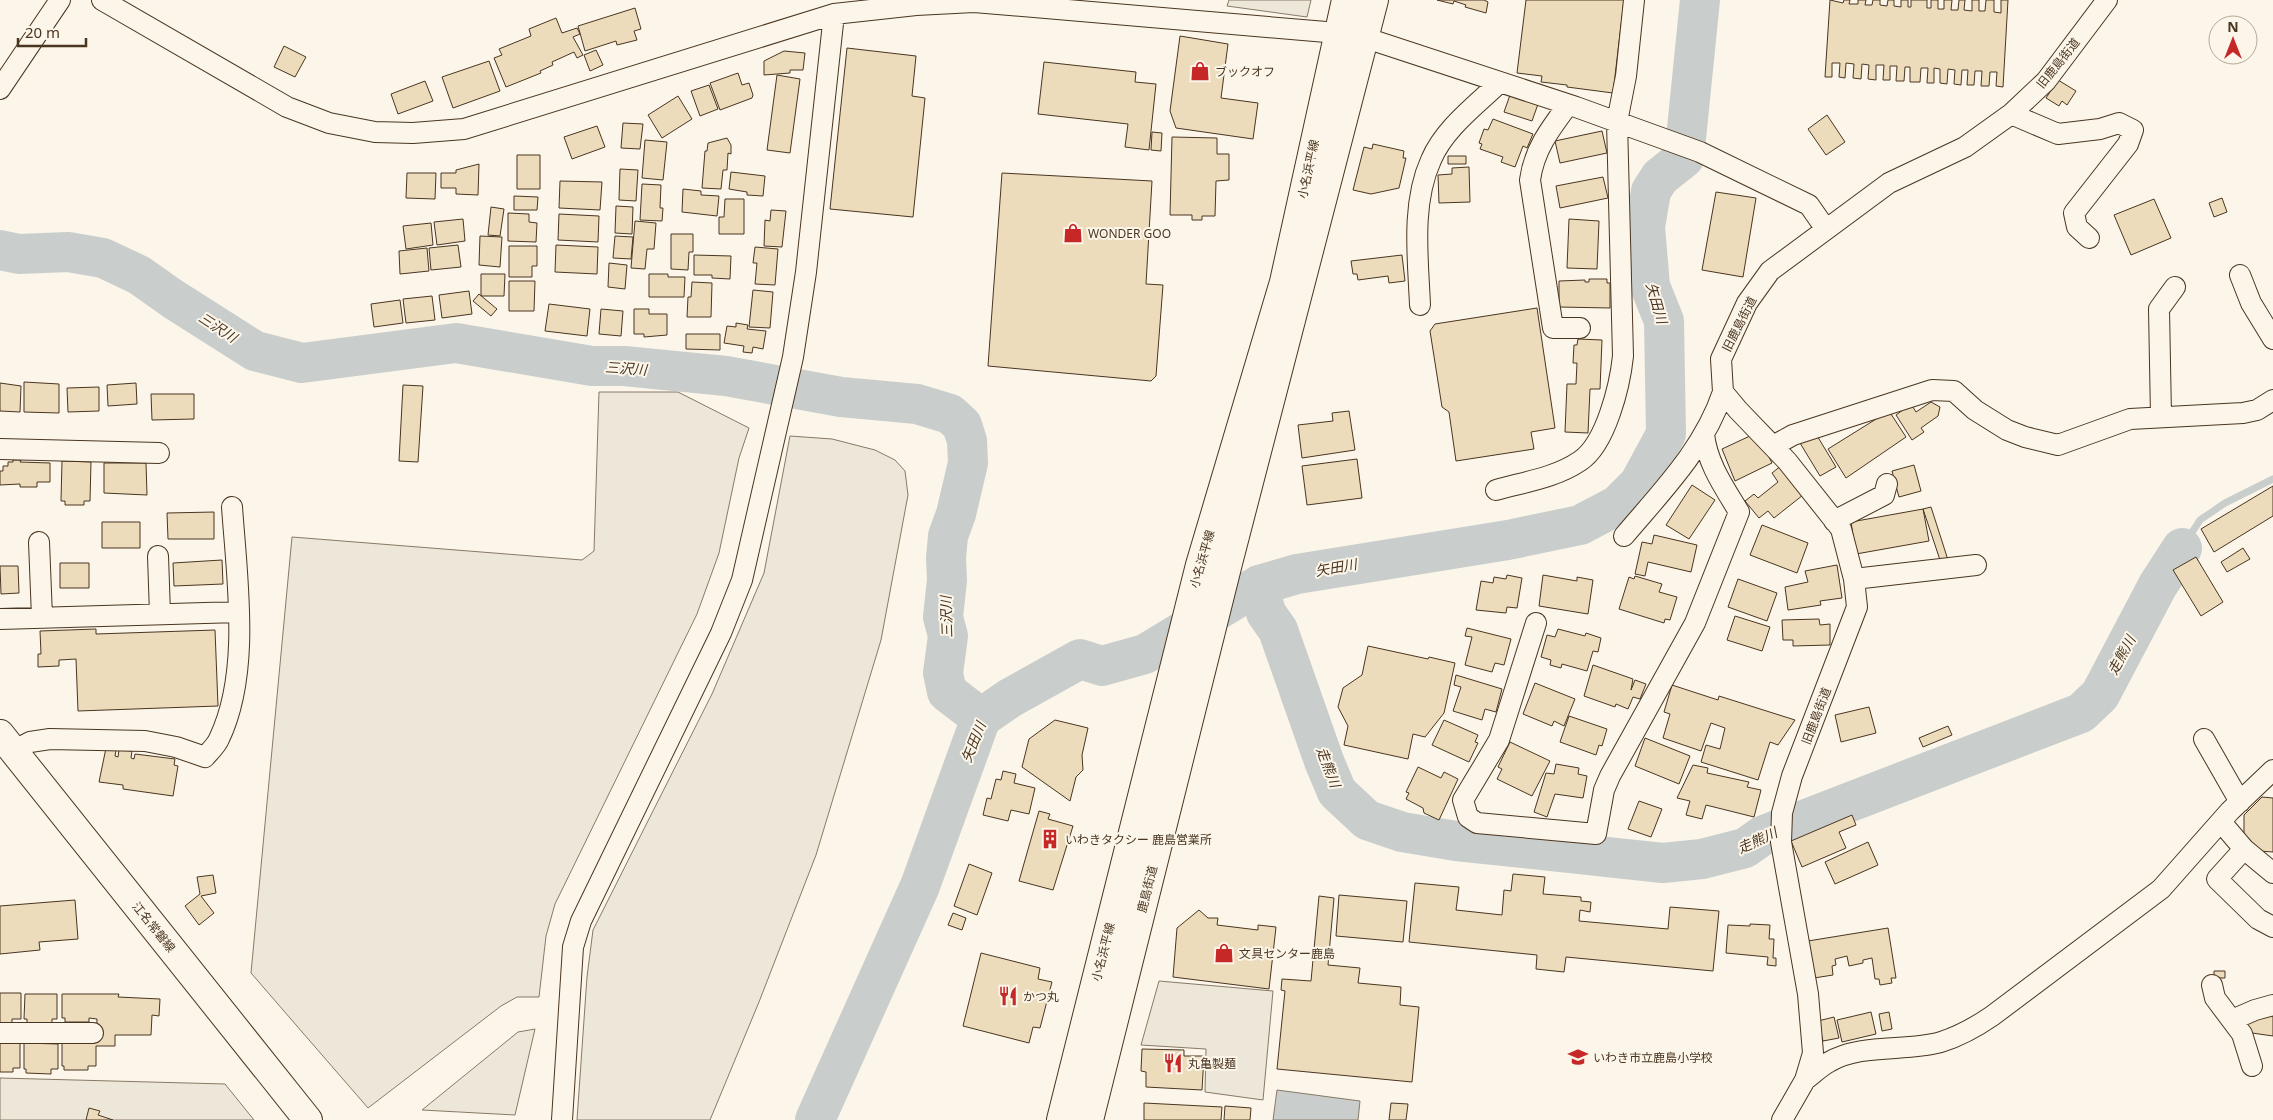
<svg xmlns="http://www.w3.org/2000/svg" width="2273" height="1120" font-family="'Noto Sans','Noto Sans JP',sans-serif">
	<rect width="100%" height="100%" fill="#fbf6e9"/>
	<path fill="#ede7d9" stroke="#887966" d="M1229,0h82l-4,17 -80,-11z
		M599,392h79l71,36 -10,30 -20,95 -22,61 -142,290 -9,32 -7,61h-22l-16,9 -133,102 -117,-135 41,-436 290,23 12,-9z
		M790,436l42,3 43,11 20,10 10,11 3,24 -27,145 -65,215 -57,147 -49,118h-133l10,-143 6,-47 119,-236 52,-121z
		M1159,981l114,10 -10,109 -58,-8 1,-43 -65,-4z
		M535,1029l-20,86 -93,-5 96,-78z
		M0,1078l225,6 29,36h-254z"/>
	<path fill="#c9cecd" stroke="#887966" d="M1277,1090l83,11 -2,19h-85z"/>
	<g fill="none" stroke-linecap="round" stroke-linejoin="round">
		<path stroke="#c9cecd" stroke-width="7" d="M2182,548l18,-28 25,-17 48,-24"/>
		<path stroke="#c9cecd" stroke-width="40" d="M0,250l19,4 49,-2 35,6 36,17 34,24 82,52 47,12 154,-20 136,23h32l102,10 115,21 76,7 33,10 12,11 5,16 1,22 -12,51 -8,22 -2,22 1,22 -4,37 5,19 -5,37 4,19 34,26
			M1259,585l7,28 12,17 46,131 13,31 30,28 35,12 54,9 207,22 39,-4 43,-11 17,-12 319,-123 19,-18 58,-110 24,-37
			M815,1120l105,-234 61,-168 29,-20 70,-39 22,7 43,-12 114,-69 38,-11 211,-34 72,-15 38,-20 21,-21 27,-50 -2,-113 -14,-35 -5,-59 6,-36 9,-14 24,-19 16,-158"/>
	</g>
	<path fill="#ecdcbc" stroke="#4a3520" d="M1437,0h47l4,2 -2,11 -21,-6 1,-2 -12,-4 -1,3z
		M1526,0h98l-11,93 -46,-6v-2l-26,-3 1,-6 -25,-3z
		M1830,0l13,3 1,-3h6l-1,4h9v-4h8l-1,5h7l1,-5h7v5l7,1 1,-6h6v6l7,1v-7h7v7h3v-7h16v8h4v-8h7v9h6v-9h8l-1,10h7l1,-10h6l-1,10 8,1v-11h7v11h6l1,-11h8v12l7,1v-13h7l-5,87 -7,-1 1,-14h-7l-1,14h-8l1,-15h-7l-1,14h-7l1,-15h-6l-1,15 -7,-1 1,-14 -7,-1 -1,15 -7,-1v-14l-6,-1v15h-7l1,-15h-7l-1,14h-10v-15h-5l-1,14h-8l1,-15h-7v14h-7l1,-15h-8v15l-8,-1 1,-14 -7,-1 -1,15 -8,-1 1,-14 -8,-1 -1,15 -6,-1 1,-14h-8v14h-7z
		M635,8l6,21 -7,2 3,9 -20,5 -1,-4 -31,10 -7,-25z
		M556,18l6,15 15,-5 3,6 -7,3 10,18 -6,3 -3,-6 -22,10 1,3 -13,6 1,2 -35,14 -12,-29 8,-3 -3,-6 32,-13 -2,-7z
		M1180,36l48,8 -7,54 37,5 -5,36 -77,-11 -6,-17z
		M284,46l22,11 -11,20 -21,-10z
		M847,48l69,8 -4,40 13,2 -12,119 -83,-8z
		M596,50l7,15 -13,6 -6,-16z
		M784,51l21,2 -2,17h-13v3l-26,2v-14z
		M489,61l11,30 -47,17 -11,-31z
		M1044,62l92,10 -1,10 21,2 -7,66 -24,-3 3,-23 -90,-10z
		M738,73l4,12 7,-2 4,12 -1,3 -32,12 -10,-27z
		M777,75l23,4 -10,74 -23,-3z
		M2058,80l18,11 -9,14 -5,-4 -3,5 -13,-8z
		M425,81l8,20 -35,13 -7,-20z
		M709,85l9,24 -18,7 -9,-25z
		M1510,95l28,9 -6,17 -28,-9z
		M678,96l14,23 -30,19 -14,-23z
		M1827,115l18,27 -19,13 -18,-26z
		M1493,119l40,15 -6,14 -4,-2 -8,21 -14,-5 2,-5 -23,-8 2,-5 -3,-1 5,-14 4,1z
		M623,123l20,1 -3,25 -19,-1z
		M597,126l8,21 -33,12 -8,-22z
		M1602,131l5,22 -47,10 -5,-22z
		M1152,132l10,1 -1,18 -10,-1z
		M1172,137l45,1v16h12v26l-13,1 -1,35h-13v4h-10v-5h-22z
		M727,138l4,7v9l-3,-1 -1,17h-4l-2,19 -19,-1 3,-37h2l1,-8z
		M645,140l22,2 -4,38 -21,-2z
		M1373,144l31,7 -1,7h3l-7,30 -28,6 -18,-4 11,-43 8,2z
		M517,155h23v34h-23z
		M1448,156h18v8h-18z
		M479,164l-1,31 -22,-1v-6h-15v-15h15v-3z
		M1469,167l1,35 -31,1 -1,-28 14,-1v-6z
		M620,169l18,1 -2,31 -17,-1z
		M731,172l34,4 -2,20 -16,-1v-3l-18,-3z
		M407,173h29l-1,26 -29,-1z
		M1002,173l150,8 -6,103 17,1 -7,91 -5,5 -163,-15z
		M1603,177l5,21 -48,10 -4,-22z
		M560,181l42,1 -2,28 -41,-2z
		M642,184l19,1 -1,23h3l-1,13 -22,-1z
		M683,189l18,2v4l18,1 -2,20 -35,-4z
		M1716,192l40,6 -13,79 -41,-7z
		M514,196l24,1 -1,13h-23z
		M2222,198l5,14 -13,5 -5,-14z
		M725,199h19v35h-25v-17h5z
		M2154,199l17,39 -40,17 -17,-40z
		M616,206l17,1 -1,27 -17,-1z
		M491,207l13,2 -4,27 -12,-1z
		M771,210l15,1 -4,36 -18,-1 1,-26 5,1z
		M508,213l21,1v8l8,1 -1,19 -28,-1z
		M559,214l40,2 -1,26 -40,-2z
		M463,219l2,22 -28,4 -3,-23z
		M1569,219l30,2 -2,48 -30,-1z
		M635,221l21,2 -2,26h-7l-2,20 -14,-1z
		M431,223l2,22 -27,4 -3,-23z
		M671,234h22v18h-4l-1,18 -17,-1z
		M480,236l22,1 -2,30 -21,-2z
		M615,236l18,1 -2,22 -18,-1z
		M458,245l3,22 -30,3 -2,-22z
		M556,245l42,2 -1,27 -42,-2z
		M509,246h28v20h-5v11h-23z
		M755,247l23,2 -3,36 -20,-1 2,-21h-4z
		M427,248l2,23 -29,3 -1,-23z
		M694,255l37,1 -1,23 -18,-1v-3h-18z
		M1402,255l3,26 -16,2 -1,-7 -30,4 -1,-6h-4l-2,-13z
		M609,263l18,2 -2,24 -17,-2z
		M481,274h24l-1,22h-23z
		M649,274h19v3h17l-1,20h-35z
		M1589,279h18v4h3v25l-51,-1v-26l26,-1v2h4z
		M509,281h26l-1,30h-25z
		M692,282l20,1 -1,34h-24l1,-20h3z
		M753,290l20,2 -3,36 -21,-1z
		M469,291l3,23 -30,4 -3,-23z
		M479,294l18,15 -6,7 -18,-15z
		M432,296l3,24 -29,3 -3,-24z
		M400,300l3,23 -29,4 -3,-23z
		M549,304l41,5 -3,27 -42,-5z
		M1537,308l18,120 -24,4 3,17 -78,12 -7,-49 -7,-5 -12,-76 5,-7z
		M601,309l22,2 -2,25 -22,-2z
		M634,309h15v5h18v21l-23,2v-3h-10z
		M736,323l12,2 -1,4 19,2 -3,18 -10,-2 -1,6 -9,-1 1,-6 -20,-3 3,-17 9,1z
		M686,334h34v16l-34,-1z
		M1578,339l24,1 -2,49h-10l-2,44 -23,-1 2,-48h9l1,-21h-4l1,-18h3z
		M24,382l35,2v29l-35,-1z
		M0,383l21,3 -1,26 -20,-1z
		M136,383l1,21 -29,2 -1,-21z
		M403,385l20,1 -5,76 -19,-1z
		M99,387v24l-31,1 -1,-24z
		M151,394h43v25l-42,1z
		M1931,402l9,5 -2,9 -17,12 3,4 -12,8 -16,-25 15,-11 5,8z
		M1349,411l6,39 -53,8 -4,-33 35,-4 -1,-8z
		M1889,411l17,26 -60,41 -18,-29z
		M1816,434l20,33 -16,9 -20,-33z
		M1752,435l6,11 4,-3 10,20 -37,18 -13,-32z
		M1357,459l5,39 -55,7 -5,-39z
		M13,460h8l-1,2 30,1v19h-13v5h-17v-3l-20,1v-14h3v-5h5v-4h5z
		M62,461l29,1 -1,39h-6v4h-19v-4h-4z
		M104,463h42l1,32 -43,-2z
		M1782,465l21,30 -29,23 -6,-7 -9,7 -14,-17 9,-7 4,4 20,-16 -6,-9z
		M1914,465l7,26 -22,6 -7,-26z
		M1692,485l23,15 -26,39 -23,-14z
		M2273,486v30l-59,36 -13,-23z
		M1931,507l17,53 -7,3 -18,-54z
		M1923,509l6,32 -73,13 -5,-32z
		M214,512v27h-46l-1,-26z
		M102,522h38v26h-38z
		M1762,525l46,18 -11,30 -47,-18z
		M1654,535l43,10 -6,27 -43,-10 -3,14 -10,-2 7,-32 10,2z
		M2243,548l7,11 -23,13 -6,-10z
		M2196,557l27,45 -22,14 -28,-46z
		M222,560l1,24 -49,2 -1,-23z
		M60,563h29v25h-29z
		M1837,565l5,33 -22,3 1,4 -33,5 -3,-23 23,-5 -3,-11z
		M0,566h18l1,27 -18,1z
		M1507,575l15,3 -5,30 -10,-1 -1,6 -30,-3 5,-29 12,2 1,-6 12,2z
		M1543,575l34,6v-4l16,3 -5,34 -49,-8z
		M1635,576l27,8 -3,8 18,5 -7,23 -5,-1 -1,4 -45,-14 10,-32 5,2z
		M1738,579l39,14 -10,28 -39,-14z
		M1735,616l35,11 -8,24 -35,-11z
		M1819,619l1,6 10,-1v21l-37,1v-6h-10l-1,-20z
		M1467,628l44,11 -7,26 -9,-2 -3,9 -27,-7 7,-28 -7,-1z
		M96,629v5l119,-4 3,76 -140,5 -2,-52 -17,1v6l-21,1v-13h3l-1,-23z
		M1558,629l27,7 1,-3 15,5 -3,14 -5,-1 -6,20 -25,-7 -1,4 -11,-3 1,-5 -10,-3 6,-22 8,2z
		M1368,646l60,13 1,-2 26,6 -11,50 -19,24 -12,-3 -5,25 -64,-14 4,-19 -10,-19 5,-19 19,-13z
		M1593,665l40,14 -2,11 4,-10 11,4 -6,15 -7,-2 -5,12 -12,-5 -1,3 -31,-11z
		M1456,675l46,14 -6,23 -11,-3 -3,11 -29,-9 8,-24 -7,-2z
		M1535,683l40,16 -11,27 -10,-5 -2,5 -29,-12z
		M1672,685l46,15 1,-4 76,24 -17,25 -8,-3 -12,38 -57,-18 5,-17 14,4 5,-21 -14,-5 -10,28 -38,-13 7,-24 -6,-2z
		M1869,707l7,26 -35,9 -6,-27z
		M1569,716l38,13 -5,17 -3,-1 -3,10 -36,-13z
		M1055,720l33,8 -6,27 1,15 -7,7 -6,24 -48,-34 7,-28z
		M1444,720l34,15 -3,7 3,1 -9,19 -37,-17z
		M1948,726l4,9 -29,12 -4,-9z
		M1645,738l45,18 -11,28 -44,-18z
		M1510,742l40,19 -18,35 -35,-17 5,-10 -4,-2z
		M106,748l10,2 -1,6 3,1 1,-7 13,1 -1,7 3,1 1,-5 40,5 -1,6 4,1 -5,30 -50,-7v-4l-24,-3z
		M1556,764l23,4 -1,6 9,2 -4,22 -28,-4 -8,23 -13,-5 12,-39 8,1z
		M1693,765l15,3 -1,5 42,9 -2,5 14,3 -7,27 -48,-12 -4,14 -16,-4 4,-14 -13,-3z
		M1418,767l23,11 3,-6 14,7 -19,41 -15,-7 -1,-5 -17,-9 3,-6 -3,-1z
		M1003,771l13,3 -2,9 21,5 -6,26 -18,-4 -3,11 -25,-6 4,-17 4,1 5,-20 5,1z
		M2262,797l11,1v54l-14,-1 -15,-17v-19z
		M1639,801l23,8 -11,28 -23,-8z
		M1039,811l11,3 -2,5 25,7 -20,64 -34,-9z
		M1852,815l4,10 -17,7 7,16 -44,19 -11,-26z
		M1868,842l10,23 -43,19 -10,-22z
		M969,864l23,9 -15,42 -23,-9z
		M1513,874l32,3 -2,17 38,3v4l10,1 -1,10 -10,-2 -1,11 89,8 2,-22 49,4 -6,60 -147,-14 -2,15 -28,-3 1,-14 -128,-13 6,-59 44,4 -3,23 46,5 2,-25 7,1z
		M213,875l3,18 -15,3 13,17 -15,12 -14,-19 15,-12 -3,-17z
		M1339,895l68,6 -4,41 -67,-6z
		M1319,896l15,2 -6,67 32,3 -2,15 43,4 -1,18 19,2 -7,75 -135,-13 8,-78 -4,-1 1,-11 29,2z
		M75,900l3,39 -39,3 1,8 -40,4v-48z
		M1199,910l9,8h10l-1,7 41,5v-5l18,2 -7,62 -96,-12 4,-49z
		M953,913l13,5 -4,12 -14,-5z
		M1750,924l20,1 -1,14h5l-1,19h3v8l-9,-1 1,-8 -42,-4 2,-28 22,1z
		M1888,928l8,50h-5l1,5 -12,2 -1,-6h-4l-3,-21 -9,2v3l-14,3 -2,-10 -12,3 1,6 -4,1 1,9 -19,3 -6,-37z
		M981,953l59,15 -2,11 14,3 -12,46 -7,-1 -4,16 -66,-17z
		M2214,971h11v7h-11z
		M0,993h21v26h-9v4h-12z
		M25,994h32v25h-5v5l-25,-1v-4h-3z
		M62,994h57l-1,3 42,2 -1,17 -7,-1 -1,20h-36v11h-19v20h-8v4h-24v-4h-2v-25l34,1 1,-23 -8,-1v4h-24v-4h-3z
		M1871,1012l5,22 -34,8 -5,-22z
		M1889,1012l3,17 -10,2 -3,-17z
		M2258,1014l15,2v20l-28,-4 2,-13z
		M1834,1017l5,21 -16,3 -5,-20z
		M0,1043h20v25h-7v4h-13z
		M24,1043l34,1v25h-7v5l-25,-1v-4h-2z
		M1142,1049l42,1v6h20l-2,34 -56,-3v-15l-5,-1z
		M1144,1103l78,4 -1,13h-77z
		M1391,1103l17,1 -2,16h-17z
		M1225,1106l26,2 -1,12h-26z
		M89,1108l11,3 -2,4 15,5h-27z"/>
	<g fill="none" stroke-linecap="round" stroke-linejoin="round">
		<defs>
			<path id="minor" d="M102,0l185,107 42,16 46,9 38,1 51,-4 370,-115 82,-9 58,-3 364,31 28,5 210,69 124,45 109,53 16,23
				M0,89l60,-89
				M1568,105c-18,24 -34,45 -38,75l23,148h27
				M2011,114l47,20 42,-5 19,-6 14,7 -5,14 -54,69 3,14 12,11
				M2240,275l11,28 22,36
				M1420,305c-2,-47 -9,-101 11,-145 13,-31 44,-54 68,-77
				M2161,417l-2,-108 16,-22
				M1773,446l20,-11 139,-45 22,1 21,19 32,20 18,7 33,8 72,-26 113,-6 14,-3 16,-10
				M0,449l159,4
				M1496,490c28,-8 59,-12 84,-29 26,-17 40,-76 43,-105l-6,-234 9,-46 8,-76
				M1834,521l50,-26 3,-11
				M1624,536c38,-45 80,-87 99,-144
				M39,542l3,75
				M158,556l2,58
				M1854,579l122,-14
				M0,619l239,-7
				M1536,623l-37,117 -36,60 5,17 9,6 119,11 8,-44 6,-14 85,-153 44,-111c-15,-25 -32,-49 -35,-78
				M2204,739l36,63
				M13,751l17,-9 20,-3 95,2 31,6 29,10c4,-5 11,-11 14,-18 32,-66 18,-160 13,-232
				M2221,822l23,27 29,24
				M2244,849l-27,30 41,40 15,8
				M2212,985l3,13 27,36 10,32
				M2232,1020l23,-10 18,-5
				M0,1033h93
				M1805,1080c8,-6 15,-13 24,-18 32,-19 78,-10 112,-20 19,-6 35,-15 51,-26l169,-127 69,-78 43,-41
				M562,1120l11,-173 8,-26 140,-288 21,-53 51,-223 13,-85 28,-258
				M1782,1120l23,-40 8,-27 -5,-59 -27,-152 1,-29 10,-37 65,-169 -3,-28 -13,-50 -54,-68 -49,-51 -15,-18 -2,-33 26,-56 23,-32 119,-88 76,-36 46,-33 35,-33 61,-81"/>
			<path id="primary" d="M0,734l308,386
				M1061,1120l139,-555 84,-283 62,-282
				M1089,1120l139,-557 146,-563"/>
		</defs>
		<use href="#minor" stroke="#4a3520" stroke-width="22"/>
		<use href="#primary" stroke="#4a3520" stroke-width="30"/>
		<use href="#minor" stroke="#fbf6e9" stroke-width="20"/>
		<use href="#primary" stroke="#fbf6e9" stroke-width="28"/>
	</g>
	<defs>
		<symbol id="shop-bare" viewBox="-9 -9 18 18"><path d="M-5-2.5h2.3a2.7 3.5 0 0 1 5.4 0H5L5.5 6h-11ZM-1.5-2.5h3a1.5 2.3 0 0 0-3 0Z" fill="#c62828" stroke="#fbf6e9" stroke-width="2.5" paint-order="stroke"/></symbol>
		<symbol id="building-bare" viewBox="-9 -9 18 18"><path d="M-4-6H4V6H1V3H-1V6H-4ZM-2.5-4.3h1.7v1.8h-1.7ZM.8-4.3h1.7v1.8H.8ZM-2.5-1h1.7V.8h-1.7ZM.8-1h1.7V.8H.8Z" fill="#c62828" stroke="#fbf6e9" stroke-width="2.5" paint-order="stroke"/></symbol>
		<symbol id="restaurant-bare" viewBox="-9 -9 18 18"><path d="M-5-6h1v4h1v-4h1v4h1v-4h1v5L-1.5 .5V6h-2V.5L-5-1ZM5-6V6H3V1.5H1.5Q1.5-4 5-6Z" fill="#c62828" stroke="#fbf6e9" stroke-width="2.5" paint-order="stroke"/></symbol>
		<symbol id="school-bare" viewBox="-9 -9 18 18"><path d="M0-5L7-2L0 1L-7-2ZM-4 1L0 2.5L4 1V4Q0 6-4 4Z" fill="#c62828" stroke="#fbf6e9" stroke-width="2.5" paint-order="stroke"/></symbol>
	</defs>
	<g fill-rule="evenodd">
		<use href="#shop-bare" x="1186" y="57" width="28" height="28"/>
		<use href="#shop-bare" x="1059" y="219" width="28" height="28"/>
		<use href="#building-bare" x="1036" y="825" width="28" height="28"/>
		<use href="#shop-bare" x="1210" y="939" width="28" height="28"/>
		<use href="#restaurant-bare" x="994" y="982" width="28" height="28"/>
		<use href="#school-bare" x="1564" y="1043" width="28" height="28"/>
		<use href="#restaurant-bare" x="1159" y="1049" width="28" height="28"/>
	</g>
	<g text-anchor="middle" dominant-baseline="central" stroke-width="4" stroke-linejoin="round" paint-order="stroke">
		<g font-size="12" fill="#4a3520" stroke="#fbf6e9">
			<text transform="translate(2058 63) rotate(-51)">旧鹿島街道</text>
			<text transform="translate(1308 169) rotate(-78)">小名浜平線</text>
			<text transform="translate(1739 324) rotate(-63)">旧鹿島街道</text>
			<text transform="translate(1202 559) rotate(-74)">小名浜平線</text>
			<text transform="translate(1816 716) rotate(-69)">旧鹿島街道</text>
			<text transform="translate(1147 889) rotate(-76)">鹿島街道</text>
			<text transform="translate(154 927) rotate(51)">江名常磐線</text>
			<text transform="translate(1103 952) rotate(-76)">小名浜平線</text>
		</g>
		<g font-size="12" fill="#4a3520" stroke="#fbf6e9" text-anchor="start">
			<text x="1215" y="71">ブックオフ</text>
			<text x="1088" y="233">WONDER GOO</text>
			<text x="1065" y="839">いわきタクシー 鹿島営業所</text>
			<text x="1239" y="953">文具センター鹿島</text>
			<text x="1023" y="996">かつ丸</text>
			<text x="1593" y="1057">いわき市立鹿島小学校</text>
			<text x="1188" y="1063">丸亀製麺</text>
		</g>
		<g font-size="14" font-style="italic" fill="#4a3520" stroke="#fbf6e9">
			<text transform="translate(1657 303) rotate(74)">矢田川</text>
			<text transform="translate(218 327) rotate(33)">三沢川</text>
			<text transform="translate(626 368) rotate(4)">三沢川</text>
			<text transform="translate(1336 567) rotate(-10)">矢田川</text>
			<text transform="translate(946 617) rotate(-92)">三沢川</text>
			<text transform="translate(2121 655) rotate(-62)">走熊川</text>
			<text transform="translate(973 742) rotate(-68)">矢田川</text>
			<text transform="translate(1329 767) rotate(69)">走熊川</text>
			<text transform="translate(1757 840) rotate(-25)">走熊川</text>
		</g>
	</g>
	<g transform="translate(2233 40)"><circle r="24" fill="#fbf6e9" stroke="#b4a999"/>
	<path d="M0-4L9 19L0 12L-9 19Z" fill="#c62828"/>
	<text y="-8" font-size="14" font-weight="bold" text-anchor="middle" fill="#4a3520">N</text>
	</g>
	<path d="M18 38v8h68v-8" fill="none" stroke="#4a3520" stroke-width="2.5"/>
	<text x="25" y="38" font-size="15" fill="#4a3520" stroke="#fbf6e9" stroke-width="4" paint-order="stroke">20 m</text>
</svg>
